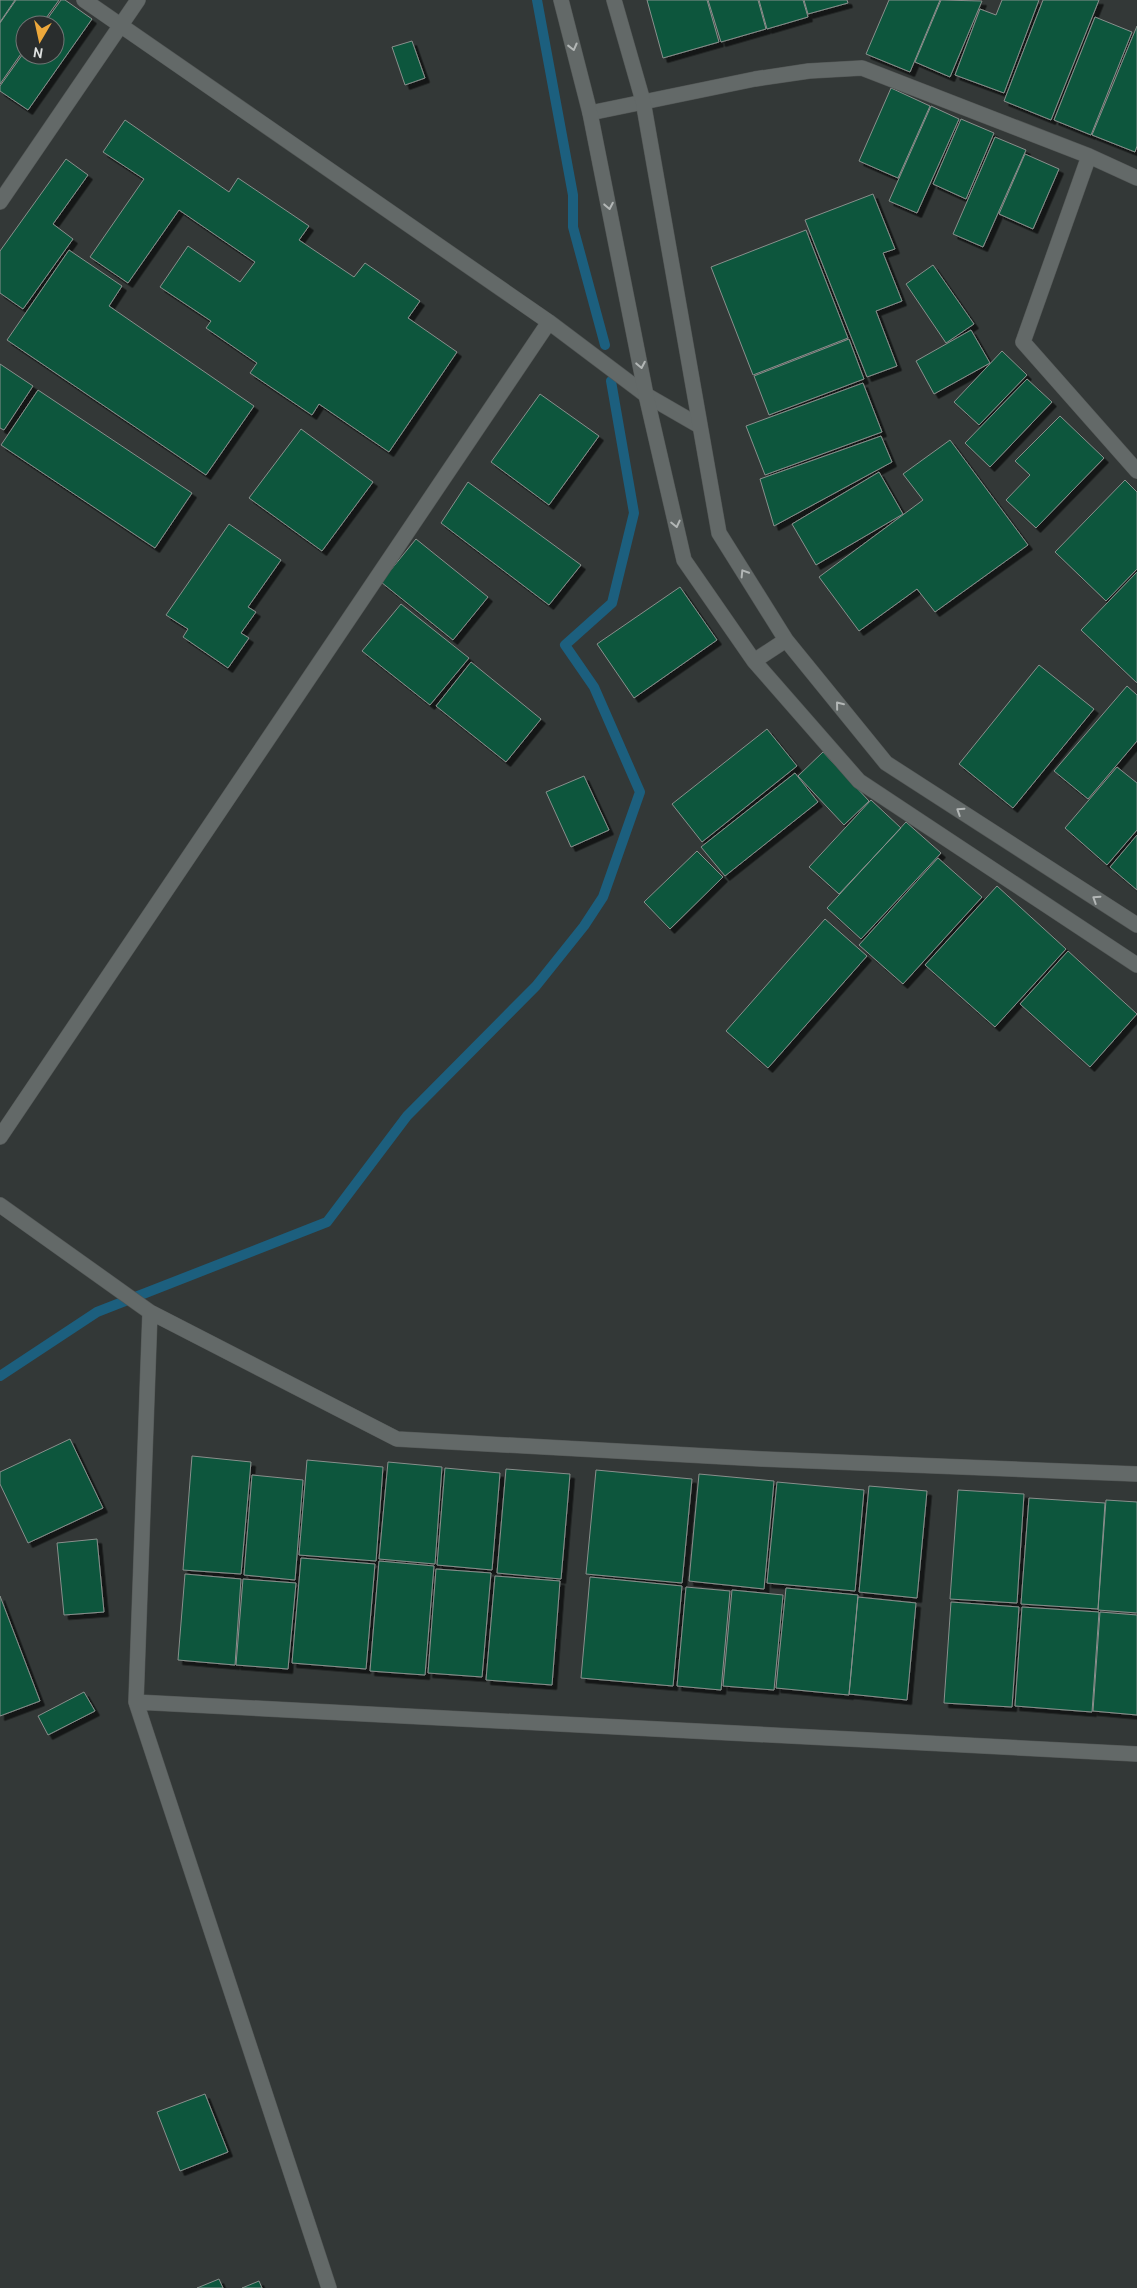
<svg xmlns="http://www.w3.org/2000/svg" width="1137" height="2288" font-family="Cabin,sans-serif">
	<defs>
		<filter id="shadow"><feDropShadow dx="4.5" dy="4.5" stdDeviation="0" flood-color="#0009"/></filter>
	</defs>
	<rect width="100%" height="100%" fill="#333837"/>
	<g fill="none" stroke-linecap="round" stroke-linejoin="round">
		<path stroke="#1c5f7e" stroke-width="10" d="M537,0l36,195v32l32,118
			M0,1376l97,-64 230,-90 80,-106 129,-130 48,-60 19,-29 37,-105 -46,-105 -29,-42 47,-42 22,-90 -23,-132"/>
	</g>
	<path fill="#0a573e" stroke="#898f8c" filter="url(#shadow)" d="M0,0h15l-15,22z
		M16,0h43l-18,25h-16v23l-25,36v-61z
		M61,0h4l27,19 -64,91 -28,-19v-5l25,-35v4h30v-30h-12z
		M647,0h60l12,42 -56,16z
		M708,0h50l8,29 -45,13z
		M759,0h44l5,17 -41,12z
		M804,0h43l1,3 -40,11z
		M889,0h51l-30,72 -44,-18z
		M941,0l41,1 -32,76 -35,-15z
		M1002,0h37l-35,93 -49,-18 25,-66 16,6z
		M1043,0h56l-48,120 -47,-19z
		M1095,17l37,15 -41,103 -37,-15z
		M1137,26v120l-2,6 -43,-17z
		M412,41l13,37 -20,7 -13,-38z
		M891,88l39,18 -32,72 -39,-17z
		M931,106l28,13 -42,94 -28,-12z
		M961,119l33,14 -28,66 -33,-15z
		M125,120l104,72 9,-14 71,48 -10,14 55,37 11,-14 55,38 -12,17 49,34 -68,100 -70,-48 -7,11 -62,-42 7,-10 -51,-35 5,-7 -51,-34 28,-41 52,36 15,-20 -76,-52 -51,73 -38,-26 54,-78 -41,-27z
		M995,137l31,13 -43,97 -30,-13z
		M1025,154l34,15 -26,60 -34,-15z
		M66,159l22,16 -35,49 20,15 -50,70 -23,-16v-42z
		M873,194l22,55 -12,4 19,48 -26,10 21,55 -30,11 -62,-157z
		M806,230l42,108 -95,37 -42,-108z
		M69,250l53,36 -13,20 145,100 -48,69 -199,-135z
		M933,265l41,59 -28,19 -40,-59z
		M971,330l19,33 -56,31 -18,-33z
		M849,339l15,40 -95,36 -15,-39z
		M1002,351l25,24 -48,50 -25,-23z
		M0,364l33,22 -29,44 -4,-2z
		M1027,379l25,23 -62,65 -25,-24z
		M863,383l19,49 -117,43 -19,-49z
		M38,390l154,103 -37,55 -154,-103z
		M540,394l59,42 -50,69 -58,-43z
		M1060,416l44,42 -68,70 -30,-28 24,-25 -15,-14z
		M301,429l72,53 -51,69 -73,-53z
		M881,436l11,26 -118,64 -14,-47z
		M950,440l78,105 -93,67 -18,-23 -58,42 -40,-54 104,-77 -20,-26z
		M879,472l24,42 -87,51 -24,-41z
		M1125,480l12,12v77l-31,32 -51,-49z
		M468,482l113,83 -32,40 -108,-82z
		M229,524l52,36 -33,47 8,5 -15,21 8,5 -21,30 -45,-31 5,-8 -22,-14z
		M416,539l72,58 -35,43 -72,-58z
		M1137,572v111l-56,-53z
		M680,587l37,53 -83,58 -37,-54z
		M401,604l68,54 -39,47 -68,-54z
		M471,662l70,57 -35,43 -70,-56z
		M1039,665l55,44 -81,99 -54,-44z
		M1127,686l10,9v46l-49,58 -34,-28z
		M767,729l30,37 -95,76 -30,-38z
		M823,752l46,49 -25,24 -46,-49z
		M1117,767l20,16v47l-30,35 -42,-37z
		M795,773l23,29 -93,74 -24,-29z
		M584,776l25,54 -38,17 -25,-55z
		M871,800l30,28 -62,66 -30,-27z
		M906,822l35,31 -80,86 -34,-31z
		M1137,835v55l-27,-23z
		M697,851l26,26 -53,52 -26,-27z
		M938,858l44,39 -79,87 -44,-39z
		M997,886l69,63 -71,78 -70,-62z
		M825,919l42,37 -99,112 -42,-37z
		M1068,951l69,63 -47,53 -70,-63z
		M70,1439l33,69 -75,35 -28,-59v-12z
		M192,1456l59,6 -10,112 -58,-4z
		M307,1460l76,7 -7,94 -77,-6z
		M388,1462l54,5 -7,97 -56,-5z
		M445,1468l55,5 -8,97 -55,-5z
		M506,1469l64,5 -9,105 -64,-6z
		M596,1470l96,9 -10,104 -96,-9z
		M699,1474l75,7 -10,108 -75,-8z
		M252,1475l51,5 -8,100 -51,-5z
		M777,1482l87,8 -9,101 -88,-8z
		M869,1486l58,5 -10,107 -58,-6z
		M958,1490l66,4 -7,109 -67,-4z
		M1029,1498l76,5 -7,106 -77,-5z
		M1106,1500l31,2v111l-39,-3z
		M97,1539l7,73 -40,3 -7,-72z
		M301,1558l74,6 -9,105 -74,-6z
		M379,1561l55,5 -9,109 -55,-4z
		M436,1569l55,4 -9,104 -54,-4z
		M185,1574l56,5 -6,86 -57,-5z
		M495,1576l65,5 -8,104 -66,-5z
		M590,1577l92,9 -9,100 -92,-8z
		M243,1579l53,4 -8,86 -52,-4z
		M686,1587l44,4 -9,99 -44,-4z
		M786,1588l72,7 -9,100 -73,-7z
		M732,1590l51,5 -9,95 -51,-4z
		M0,1596l40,105 -40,15z
		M858,1597l58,6 -9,97 -58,-6z
		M951,1602l68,5 -7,100 -68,-4z
		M1022,1607l77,5 -7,100 -77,-6z
		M1100,1612l37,3v100l-44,-4z
		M84,1692l11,19 -47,24 -10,-19z
		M205,2094l23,58 -48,19 -23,-59z
		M219,2279l4,9h-26z
		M259,2281l3,7h-20z"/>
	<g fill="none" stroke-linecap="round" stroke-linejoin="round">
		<defs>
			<path id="street" d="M84,0l465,322 97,73 52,30
				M590,113l165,-34 54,-8 53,-3 227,88 48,22
				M1089,156l-66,186 114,129
				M0,202l138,-202
				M0,1137l549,-815
				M0,1205l150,107 247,127 365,20 375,15
				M150,1312l-14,390 193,586
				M136,1702l1001,52"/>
			<path id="secondary" d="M561,0l29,113 56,282 38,165 70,101 105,120 278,184
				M614,0l29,101 76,432 67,107 100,123 251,162
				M754,661l32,-21"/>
		</defs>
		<use href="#street" stroke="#515554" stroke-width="16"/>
		<use href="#secondary" stroke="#515554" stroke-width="16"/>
		<use href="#street" stroke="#636968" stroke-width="15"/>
		<use href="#secondary" stroke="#636968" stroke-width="15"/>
	</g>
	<defs><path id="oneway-chevron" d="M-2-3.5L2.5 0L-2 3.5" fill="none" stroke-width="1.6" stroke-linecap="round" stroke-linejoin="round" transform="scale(1.25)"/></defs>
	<g stroke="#b3b7b6">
		<use href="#oneway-chevron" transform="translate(573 47) rotate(76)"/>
		<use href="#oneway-chevron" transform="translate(609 206) rotate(79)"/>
		<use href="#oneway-chevron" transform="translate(641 365) rotate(79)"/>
		<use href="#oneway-chevron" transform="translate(676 524) rotate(77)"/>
		<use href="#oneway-chevron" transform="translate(744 573) rotate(-122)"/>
		<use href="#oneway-chevron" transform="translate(839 705) rotate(-129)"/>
		<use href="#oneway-chevron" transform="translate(960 811) rotate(-147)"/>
		<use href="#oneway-chevron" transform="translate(1096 899) rotate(-147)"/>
	</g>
	<g transform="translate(40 40) rotate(189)"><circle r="24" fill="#292d2d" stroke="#717575"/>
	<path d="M0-4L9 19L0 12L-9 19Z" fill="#eda83b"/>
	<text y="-8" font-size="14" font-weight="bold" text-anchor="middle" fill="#dee1e0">N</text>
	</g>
</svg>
